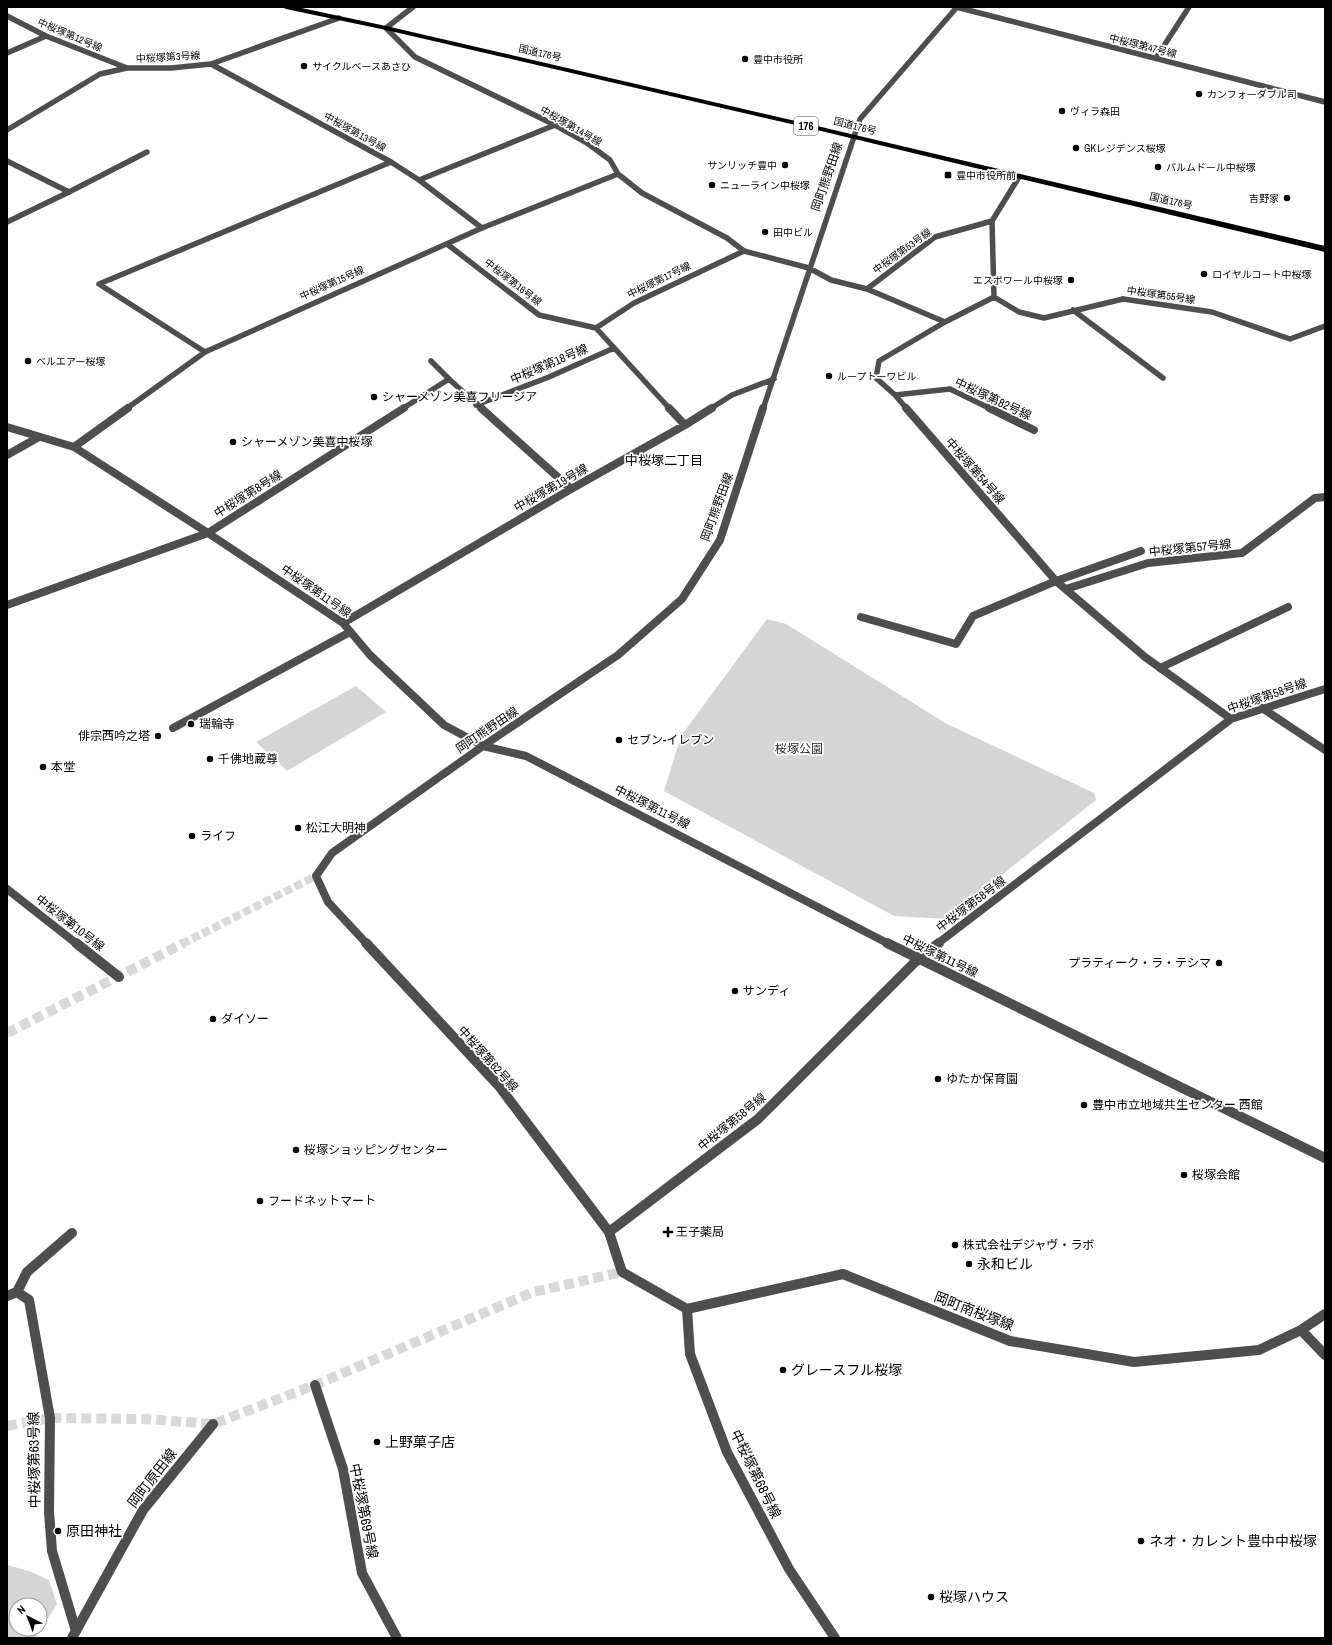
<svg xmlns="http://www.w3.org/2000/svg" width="1332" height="1645" font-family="'Archivo Narrow','Noto Sans JP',sans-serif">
	<rect width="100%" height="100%" fill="#fff"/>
	<path fill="#d5d5d5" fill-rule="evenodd" d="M767,619l19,5 161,100 147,69 2,7 -150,119 -52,-3 -230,-125 17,-55z
		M356,686l30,26 -99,59 -31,-29z
		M7,1565l22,6 20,9 8,24 -22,34h-28zM16,1605h24v24h-24z"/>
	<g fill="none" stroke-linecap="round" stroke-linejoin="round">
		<path stroke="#d9d9d9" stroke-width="8" stroke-dasharray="8 3.5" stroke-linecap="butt" d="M182,944l134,-68"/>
		<path stroke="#d9d9d9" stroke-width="10" stroke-dasharray="10 5" stroke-linecap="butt" d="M7,1033l177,-90
			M7,1426l43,-8 95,1 68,5 102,-39 218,-93 89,-20"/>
		<path stroke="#4e4e4e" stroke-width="5.5" d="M7,222l62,-30
			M1123,299l89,13 78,27 35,-13
			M431,361l18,18"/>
		<path stroke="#4e4e4e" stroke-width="8" d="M1066,589l82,-26 94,-10 73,-55 10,-1
			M861,617l95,27 17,-28 83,-35 85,-30
			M1160,668l128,-61
			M173,728l177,-96"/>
		<path stroke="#4e4e4e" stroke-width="10" d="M17,1292l10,-20 45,-39
			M7,1296l10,-4 12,8 21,118 -1,94 3,39 24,80"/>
		<path stroke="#4e4e4e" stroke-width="5.5" d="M413,7l-27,21 29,29 140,68 32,18 23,17 8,14 24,19 85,45 17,13 65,17 22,12 36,9 68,-52 57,-16 27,-44
			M956,7l369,95
			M7,16l39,20 81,32
			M7,53l39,-17
			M1156,58l33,-51
			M211,64l180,98 28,18 63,48
			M7,130l93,-56 27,-6h44l40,-4 128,-46
			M7,161l62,31 78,-40
			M419,180l136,-55
			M447,244l92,71 57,13
			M867,289l78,33
			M994,297l25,15 25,6 79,-19
			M1073,310l90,68
			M205,352l-106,-68 292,-122
			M895,395l55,-6 41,20
			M476,405l73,-28 65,-29
			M126,409l79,-57 277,-124 136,-54
			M402,409l47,-30 33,30
			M670,409l-74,-81 38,-25 110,-52
			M710,409l22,-14 42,-16
			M763,409l97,-290 97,-112
			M907,409l-12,-14 -19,-17 3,-17 66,-39 49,-25 -2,-76"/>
		<path stroke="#4e4e4e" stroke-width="8" d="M481,408l90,81
			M669,408l16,17
			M906,408l150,173 89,76 86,62
			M989,408l45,22
			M7,427l67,20 134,86 135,90 27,32 74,70 39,21 43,10 363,188
			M74,447l54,-39
			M7,455l32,-18
			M7,605l201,-72 196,-125
			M343,623l228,-134 114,-64 27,-17
			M1262,708l63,42
			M7,889l70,55
			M367,944l-39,-42 -12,-26 16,-23 151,-107 135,-91 64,-56 38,-59 43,-132
			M937,944l294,-225 94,-30"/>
		<path stroke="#4e4e4e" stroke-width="10" d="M76,943l43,34
			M366,943l133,143 110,146 13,40 65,37 156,-35 167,67 124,21 125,-12 42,-20 24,-16
			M887,943l438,215
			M609,1232l149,-113 160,-160 21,-16
			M687,1309l3,45 37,98 62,117 46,69
			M1301,1330l24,25
			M315,1385l28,84 19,104 35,65
			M72,1638l71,-128 70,-86"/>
		<path fill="#000" fill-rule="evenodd" d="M282,7h15l89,19 431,100 508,120v6l-508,-122 -431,-100 -100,-21z"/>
	</g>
	<g fill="#000" stroke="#fff" stroke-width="1.5">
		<circle cx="745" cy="59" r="4"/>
		<circle cx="304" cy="66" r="4"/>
		<circle cx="1199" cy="94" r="4"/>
		<circle cx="1062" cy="111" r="4"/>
		<circle cx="1076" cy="148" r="4"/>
		<circle cx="785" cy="165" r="4"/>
		<circle cx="1158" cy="167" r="4"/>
		<rect x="944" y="171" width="8" height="8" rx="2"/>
		<circle cx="712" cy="185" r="4"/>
		<circle cx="1287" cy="198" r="4"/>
		<circle cx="765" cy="232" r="4"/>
		<circle cx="1204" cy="274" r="4"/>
		<circle cx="1071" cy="280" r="4"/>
		<circle cx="28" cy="361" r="4"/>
		<circle cx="829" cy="376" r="4"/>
		<circle cx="374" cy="397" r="4"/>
		<circle cx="233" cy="442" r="4"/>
		<circle cx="191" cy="724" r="4"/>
		<circle cx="158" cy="736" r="4"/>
		<circle cx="619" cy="740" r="4"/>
		<circle cx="210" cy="759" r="4"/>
		<circle cx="43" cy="767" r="4"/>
		<circle cx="298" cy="828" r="4"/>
		<circle cx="192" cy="836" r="4"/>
		<circle cx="1219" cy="963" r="4"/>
		<circle cx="735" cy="991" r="4"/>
		<circle cx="213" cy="1019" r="4"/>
		<circle cx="938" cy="1079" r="4"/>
		<circle cx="1084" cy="1105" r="4"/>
		<circle cx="296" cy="1150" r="4"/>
		<circle cx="1184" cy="1175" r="4"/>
		<circle cx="260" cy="1201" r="4"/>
		<path d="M666 1226h4v4h4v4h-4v4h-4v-4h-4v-4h4z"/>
		<circle cx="955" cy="1245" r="4"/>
		<circle cx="969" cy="1264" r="4"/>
		<circle cx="783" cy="1370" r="4"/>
		<circle cx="377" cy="1442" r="4"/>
		<circle cx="58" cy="1531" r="4"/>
		<circle cx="1141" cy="1541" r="4"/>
		<circle cx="931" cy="1597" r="4"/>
	</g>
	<g text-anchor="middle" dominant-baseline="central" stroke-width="3.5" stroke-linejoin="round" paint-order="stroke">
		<g font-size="10" fill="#000" stroke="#fff">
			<text transform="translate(70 35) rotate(23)">中桜塚第12号線</text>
			<text transform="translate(1143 46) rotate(14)">中桜塚第47号線</text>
			<text transform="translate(540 53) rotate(13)">国道176号</text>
			<text transform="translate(168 57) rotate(-3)">中桜塚第3号線</text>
			<text transform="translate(571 126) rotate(30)">中桜塚第14号線</text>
			<text transform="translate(855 126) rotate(14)">国道176号</text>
			<text transform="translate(355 132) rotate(29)">中桜塚第13号線</text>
			<text transform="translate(1171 201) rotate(13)">国道176号</text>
			<text transform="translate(902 251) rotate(-36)">中桜塚第53号線</text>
			<text transform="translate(659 280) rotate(-26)">中桜塚第17号線</text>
			<text transform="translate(513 282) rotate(38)">中桜塚第16号線</text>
			<text transform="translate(332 283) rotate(-24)">中桜塚第15号線</text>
			<text transform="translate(1161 295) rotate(8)">中桜塚第55号線</text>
		</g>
		<g font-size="10" fill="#000" stroke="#fff" text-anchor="start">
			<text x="753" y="59">豊中市役所</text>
			<text x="312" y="66">サイクルベースあさひ</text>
			<text x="1207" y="94">カンフォーダブル司</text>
			<text x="1070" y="111">ヴィラ森田</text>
			<text x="1084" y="148">GKレジデンス桜塚</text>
			<text x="777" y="165" text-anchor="end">サンリッチ豊中</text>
			<text x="1166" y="167">パルムドール中桜塚</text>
			<text x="956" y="175">豊中市役所前</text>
			<text x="720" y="185">ニューライン中桜塚</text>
			<text x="1279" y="198" text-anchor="end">吉野家</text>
			<text x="773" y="232">田中ビル</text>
			<text x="1212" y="274">ロイヤルコート中桜塚</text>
			<text x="1063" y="280" text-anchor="end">エスポワール中桜塚</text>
			<text x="36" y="361">ベルエアー桜塚</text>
			<text x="837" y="376">ループトーワビル</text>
		</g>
		<rect fill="#fff" stroke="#4c4c4c" stroke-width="1" x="794" y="117" width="24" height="18" rx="3"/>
		<g font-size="11" font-weight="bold" fill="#000">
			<text x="806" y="126">176</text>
		</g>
		<g font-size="12" fill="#000" stroke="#fff">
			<text transform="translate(827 177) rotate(-71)">岡町熊野田線</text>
			<text transform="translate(549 364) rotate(-23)">中桜塚第18号線</text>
			<text transform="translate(993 399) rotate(25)">中桜塚第82号線</text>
			<text transform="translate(975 471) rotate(49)">中桜塚第54号線</text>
			<text transform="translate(551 488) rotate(-30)">中桜塚第19号線</text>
			<text transform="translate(248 494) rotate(-32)">中桜塚第8号線</text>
			<text transform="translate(717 507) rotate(-70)">岡町熊野田線</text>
			<text transform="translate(1190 548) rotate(-6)">中桜塚第57号線</text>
			<text transform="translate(316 591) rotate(35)">中桜塚第11号線</text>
			<text transform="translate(1267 696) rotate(-19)">中桜塚第58号線</text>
			<text transform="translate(487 730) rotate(-34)">岡町熊野田線</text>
			<text transform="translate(652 807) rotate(27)">中桜塚第11号線</text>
			<text transform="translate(971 904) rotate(-37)">中桜塚第58号線</text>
			<text transform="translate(70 923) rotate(38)">中桜塚第10号線</text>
			<text transform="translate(940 956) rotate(26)">中桜塚第11号線</text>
			<text transform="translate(488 1059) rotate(48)">中桜塚第62号線</text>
			<text transform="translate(732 1122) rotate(-39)">中桜塚第58号線</text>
		</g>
		<g font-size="12" fill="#000" stroke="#fff" text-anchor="start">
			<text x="382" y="397">シャーメゾン美喜フリージア</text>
			<text x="241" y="442">シャーメゾン美喜中桜塚</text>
			<text x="199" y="724">瑞輪寺</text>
			<text x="150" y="736" text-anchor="end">俳宗西吟之塔</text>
			<text x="627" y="740">セブン-イレブン</text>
			<text x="218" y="759">千佛地蔵尊</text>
			<text x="51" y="767">本堂</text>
			<text x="306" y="828">松江大明神</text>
			<text x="200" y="836">ライフ</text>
			<text x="1211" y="963" text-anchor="end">プラティーク・ラ・テシマ</text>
			<text x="743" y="991">サンディ</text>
			<text x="221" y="1019">ダイソー</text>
			<text x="946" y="1079">ゆたか保育園</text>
			<text x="1092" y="1105">豊中市立地域共生センター 西館</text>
			<text x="304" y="1150">桜塚ショッピングセンター</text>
			<text x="1192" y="1175">桜塚会館</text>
			<text x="268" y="1201">フードネットマート</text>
			<text x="676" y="1232">王子薬局</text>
			<text x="963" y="1245">株式会社デジャヴ・ラボ</text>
		</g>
		<g font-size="12" fill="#2c2c2c" stroke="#fff">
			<text x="799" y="749">桜塚公園</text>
		</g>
		<g font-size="13" fill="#000" stroke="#fff">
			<text x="664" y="460">中桜塚二丁目</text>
		</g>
		<g font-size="14" fill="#000" stroke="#fff" text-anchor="start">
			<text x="977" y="1264">永和ビル</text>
			<text x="791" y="1370">グレースフル桜塚</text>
			<text x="385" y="1442">上野菓子店</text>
			<text x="66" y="1531">原田神社</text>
			<text x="1149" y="1541">ネオ・カレント豊中中桜塚</text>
			<text x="939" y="1597">桜塚ハウス</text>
		</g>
		<g font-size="14" fill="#000" stroke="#fff">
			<text transform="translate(974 1311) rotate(21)">岡町南桜塚線</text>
			<text transform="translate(34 1460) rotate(-91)">中桜塚第63号線</text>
			<text transform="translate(756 1474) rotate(64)">中桜塚第68号線</text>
			<text transform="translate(152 1478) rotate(-52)">岡町原田線</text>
			<text transform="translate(364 1511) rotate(79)">中桜塚第69号線</text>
		</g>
	</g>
	<rect width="1332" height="1645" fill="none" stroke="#000000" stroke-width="16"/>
	<g transform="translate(28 1617) rotate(318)"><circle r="19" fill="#ffffff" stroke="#999999"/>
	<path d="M0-3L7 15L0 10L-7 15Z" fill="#000000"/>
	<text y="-6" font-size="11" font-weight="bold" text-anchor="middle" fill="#000000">N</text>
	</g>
</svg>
